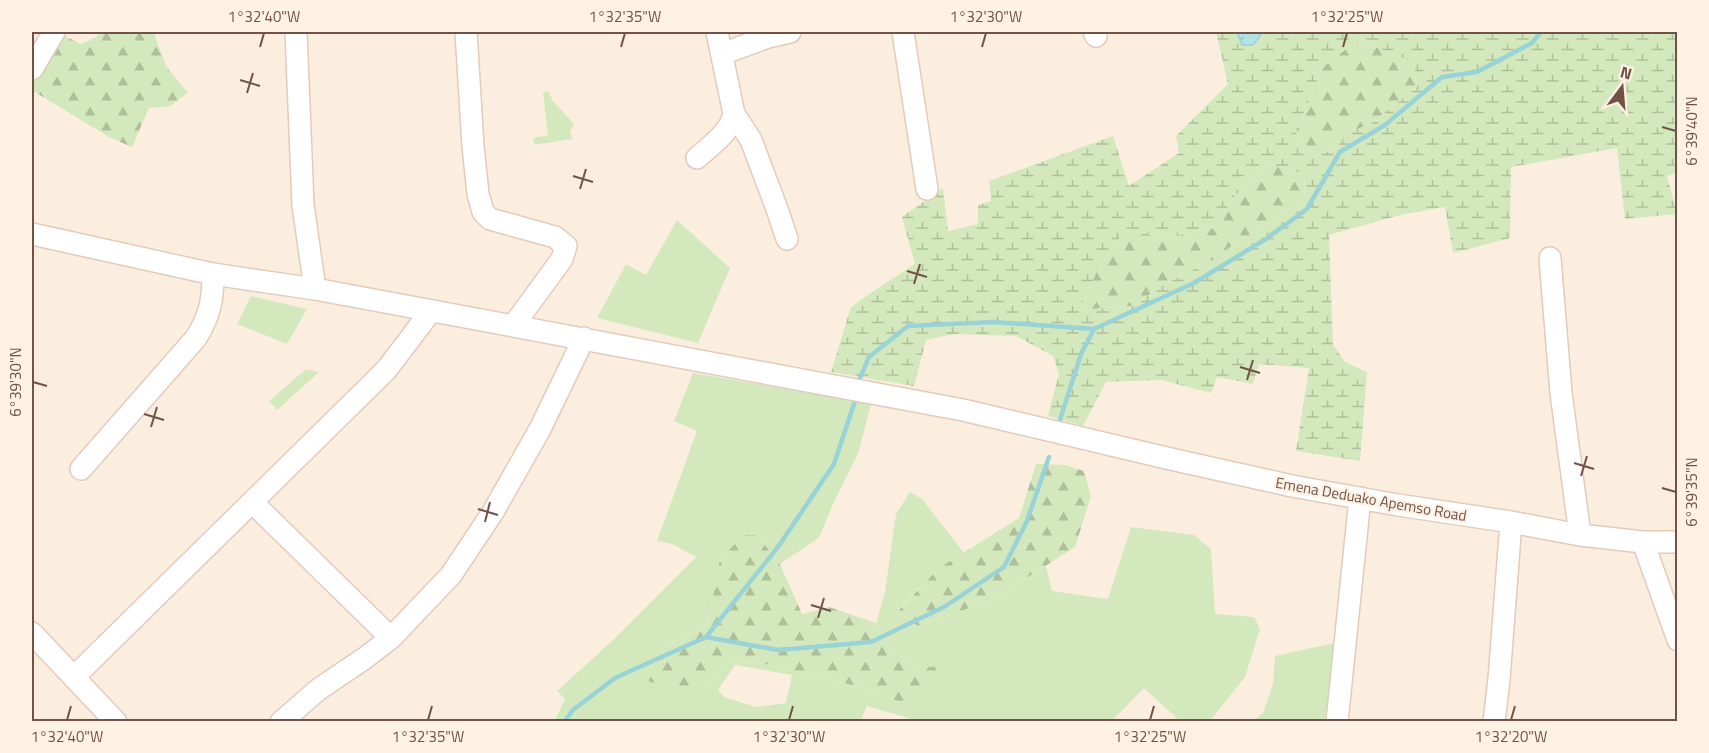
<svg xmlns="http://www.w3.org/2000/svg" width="1709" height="753" font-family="'Titillium Web',sans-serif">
	<defs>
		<pattern id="forest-firs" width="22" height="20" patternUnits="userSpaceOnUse" patternTransform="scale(1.5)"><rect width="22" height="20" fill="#d3e9bd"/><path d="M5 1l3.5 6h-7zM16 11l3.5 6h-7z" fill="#b0bf9b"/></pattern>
		<pattern id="wetland-marsh" width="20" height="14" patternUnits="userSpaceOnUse" patternTransform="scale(1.5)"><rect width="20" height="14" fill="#d3e9bd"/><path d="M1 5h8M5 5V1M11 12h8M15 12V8" fill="none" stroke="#b0bf9b"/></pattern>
		<pattern id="water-ripples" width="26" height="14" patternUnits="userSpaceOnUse" patternTransform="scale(1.5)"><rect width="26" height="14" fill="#b3e2e5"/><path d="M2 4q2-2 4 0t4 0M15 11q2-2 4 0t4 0" fill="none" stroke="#96babb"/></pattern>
	</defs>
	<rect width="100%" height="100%" fill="#fceede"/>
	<path fill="#d3e9bd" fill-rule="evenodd" d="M549,91l3,9 22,24 -4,7 2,8 -38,6 -1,-7 15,-3 -5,-43z
		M677,220l53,48 -32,75 -101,-25 29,-54 20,11z
		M251,296l56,13 -20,35 -50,-20z
		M306,369l13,3 -42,38 -8,-9z
		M693,373l178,31 -12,47 -26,53 -14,34 -39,26 -23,-29 -36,22 -13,67 -43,22 33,45 31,-30 37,3 94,23 45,17 14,-36 -34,-22 -9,-23 9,-31 11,-78 14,-22 12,7 42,54 -25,15 -40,41 19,17 74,-26 54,-34 6,25 56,8 23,-72 63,8 17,14 4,65 39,3 6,12 -15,48 -35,44h-30l-36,-33 -32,33h-194l-51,-15 -7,16h-306l11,-23 -8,-8 55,-50 84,-84 -24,-13 -15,-3 40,-110 -23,-10zM735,665l57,10 -6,28 -30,4 -32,-10 -6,-7z
		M1334,643l-7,78 -75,1 11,-9 10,-29 2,-28z"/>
	<path fill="url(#forest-firs)" d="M100,32h56l-1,4 11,30 22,27 -18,13 -21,2 -17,39 -23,-10 -76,-46 -1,-18 27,-40 22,11 15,-7z
		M1368,44l45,18 4,25 -48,38 -21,7 -13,18 -20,5 -20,-19 27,-68 29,-23z
		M1267,163l37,11 1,25 -101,65 -42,22 -29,20 -54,4 19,-41 26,-38 44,6 44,-8 22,-32z
		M1036,464l29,1 19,6 7,25 -16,51 -83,53 -74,26 -19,-16 40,-42 80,-50z
		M744,535h13l23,29 22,50 27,-7 47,16 9,23 34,22 22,-2 2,19 -38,19 -45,-17 -94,-23 -37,-3 -31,30 -48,-9 -6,-7 21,-29 43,-22 12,-65z"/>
	<path fill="url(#wetland-marsh)" fill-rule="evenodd" d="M1216,32h21l5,13h10l8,-9 1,-4h416v141l-10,3 10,38 -52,5 -8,-71 -106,19 -1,71 -57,15 -8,-46 -45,8 -71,20 4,110 12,17 22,10 -7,89 -64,-10 13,-83 -50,-4 -6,20 -36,-7 -6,16 -50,-13 -55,2 -23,44 -35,-10 11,-42 -6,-18 -37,-20 -63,-2 -27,6 -12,46 -83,-14 20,-65 27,-19 37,-24 -13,-47 41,-29 5,43 30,-7v-19l13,-4 -2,-20 124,-45 16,50 50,-33 -3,-17 52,-52zM1368,44l45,18 4,25 -48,38 -21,7 -13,18 -20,5 -20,-19 27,-68 29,-23zM1267,163l37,11 1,25 -101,65 -42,22 -29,20 -54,4 19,-41 26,-38 44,6 44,-8 22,-32z"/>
	<path fill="url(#water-ripples)" stroke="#99d2d7" stroke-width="1.5" d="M1237,32h24l-1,4 -7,9h-11z"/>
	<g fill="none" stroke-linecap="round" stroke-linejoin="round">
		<path stroke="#99d2d7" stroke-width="4.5" d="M860,378l9,-21 39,-31 85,-4 101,7
			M1058,426l23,-72 13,-25 100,-46 72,-44 41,-30 33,-57 45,-27 57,-48 35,-5 55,-29 9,-11
			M706,637l72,-90 56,-83 22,-66
			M564,722l9,-12 42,-32 91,-41 72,13 93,-8 73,-35 60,-40 23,-46 22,-64"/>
		<defs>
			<path id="minor" d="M296,32l7,173 12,84
				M466,32l7,114 5,48 5,18 7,7 65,18 11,9 -4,13 -49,67
				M903,32l24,157
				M1094,32l2,4
				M722,54l46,-17 22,-5
				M32,69l22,-37
				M734,114l17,26 26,69 10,30
				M697,158c13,-12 33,-25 37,-44l-17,-82
				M32,234l181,40 102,15 648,121 212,50 117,26 106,19 113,17 69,13 63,7h35
				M1550,258l11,135 19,142
				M81,469l115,-131c14,-22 17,-39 17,-64
				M252,502l139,136
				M1643,542l35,98
				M32,633l84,89
				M74,677l297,-292 16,-16 44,-58
				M281,722l38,-33 46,-31 26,-20 60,-63 42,-63 47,-83 44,-91
				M1337,722l23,-224
				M1494,722l5,-43 12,-157"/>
		</defs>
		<use href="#minor" stroke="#e2cbbd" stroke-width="24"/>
		<use href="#minor" stroke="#fff" stroke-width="21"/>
	</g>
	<path fill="none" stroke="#725246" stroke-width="2" d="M260,47l4,-14M621,47l4,-14M982,47l4,-14M1343,47l4,-14M240,80l20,6M247,93l6,-20M1662,127l14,4M573,176l20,6M580,189l6,-20M907,271l20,6M914,284l6,-20M1240,367l20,6M1247,380l6,-20M33,382l14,4M144,414l20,6M151,427l6,-20M1574,463l20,6M1581,476l6,-20M1662,488l14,4M478,509l20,6M485,522l5,-20M811,605l20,6M818,618l6,-20M67,720l4,-14M428,720l4,-14M789,720l4,-14M1150,720l4,-14M1511,720l4,-14"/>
	<g text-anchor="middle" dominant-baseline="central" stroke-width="4.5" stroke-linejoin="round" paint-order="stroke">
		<g font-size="15" fill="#725246" stroke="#fff2e4">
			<text transform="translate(1371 499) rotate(10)">Emena Deduako Apemso Road</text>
		</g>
	</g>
	<rect width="1709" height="753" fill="none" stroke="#fff2e4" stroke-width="66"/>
	<g transform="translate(1622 87) rotate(16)" stroke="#fff2e4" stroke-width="4.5" paint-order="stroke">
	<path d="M0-4.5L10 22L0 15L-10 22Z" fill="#725246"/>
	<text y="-9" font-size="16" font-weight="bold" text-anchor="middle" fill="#725246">N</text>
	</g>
	<rect x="33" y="33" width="1643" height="687" fill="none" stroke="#725246" stroke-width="2"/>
	<g font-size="15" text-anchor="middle" fill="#725246">
		<text x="264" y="22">1°32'40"W</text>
		<text x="625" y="22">1°32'35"W</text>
		<text x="986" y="22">1°32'30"W</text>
		<text x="1347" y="22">1°32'25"W</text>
		<text transform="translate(1692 131) rotate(-90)" y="5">6°39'40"N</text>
		<text transform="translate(16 382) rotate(-90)" y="5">6°39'30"N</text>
		<text transform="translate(1692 492) rotate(-90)" y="5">6°39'35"N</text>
		<text x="67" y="742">1°32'40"W</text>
		<text x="428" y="742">1°32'35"W</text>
		<text x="789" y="742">1°32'30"W</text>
		<text x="1150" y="742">1°32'25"W</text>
		<text x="1511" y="742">1°32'20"W</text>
	</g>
</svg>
